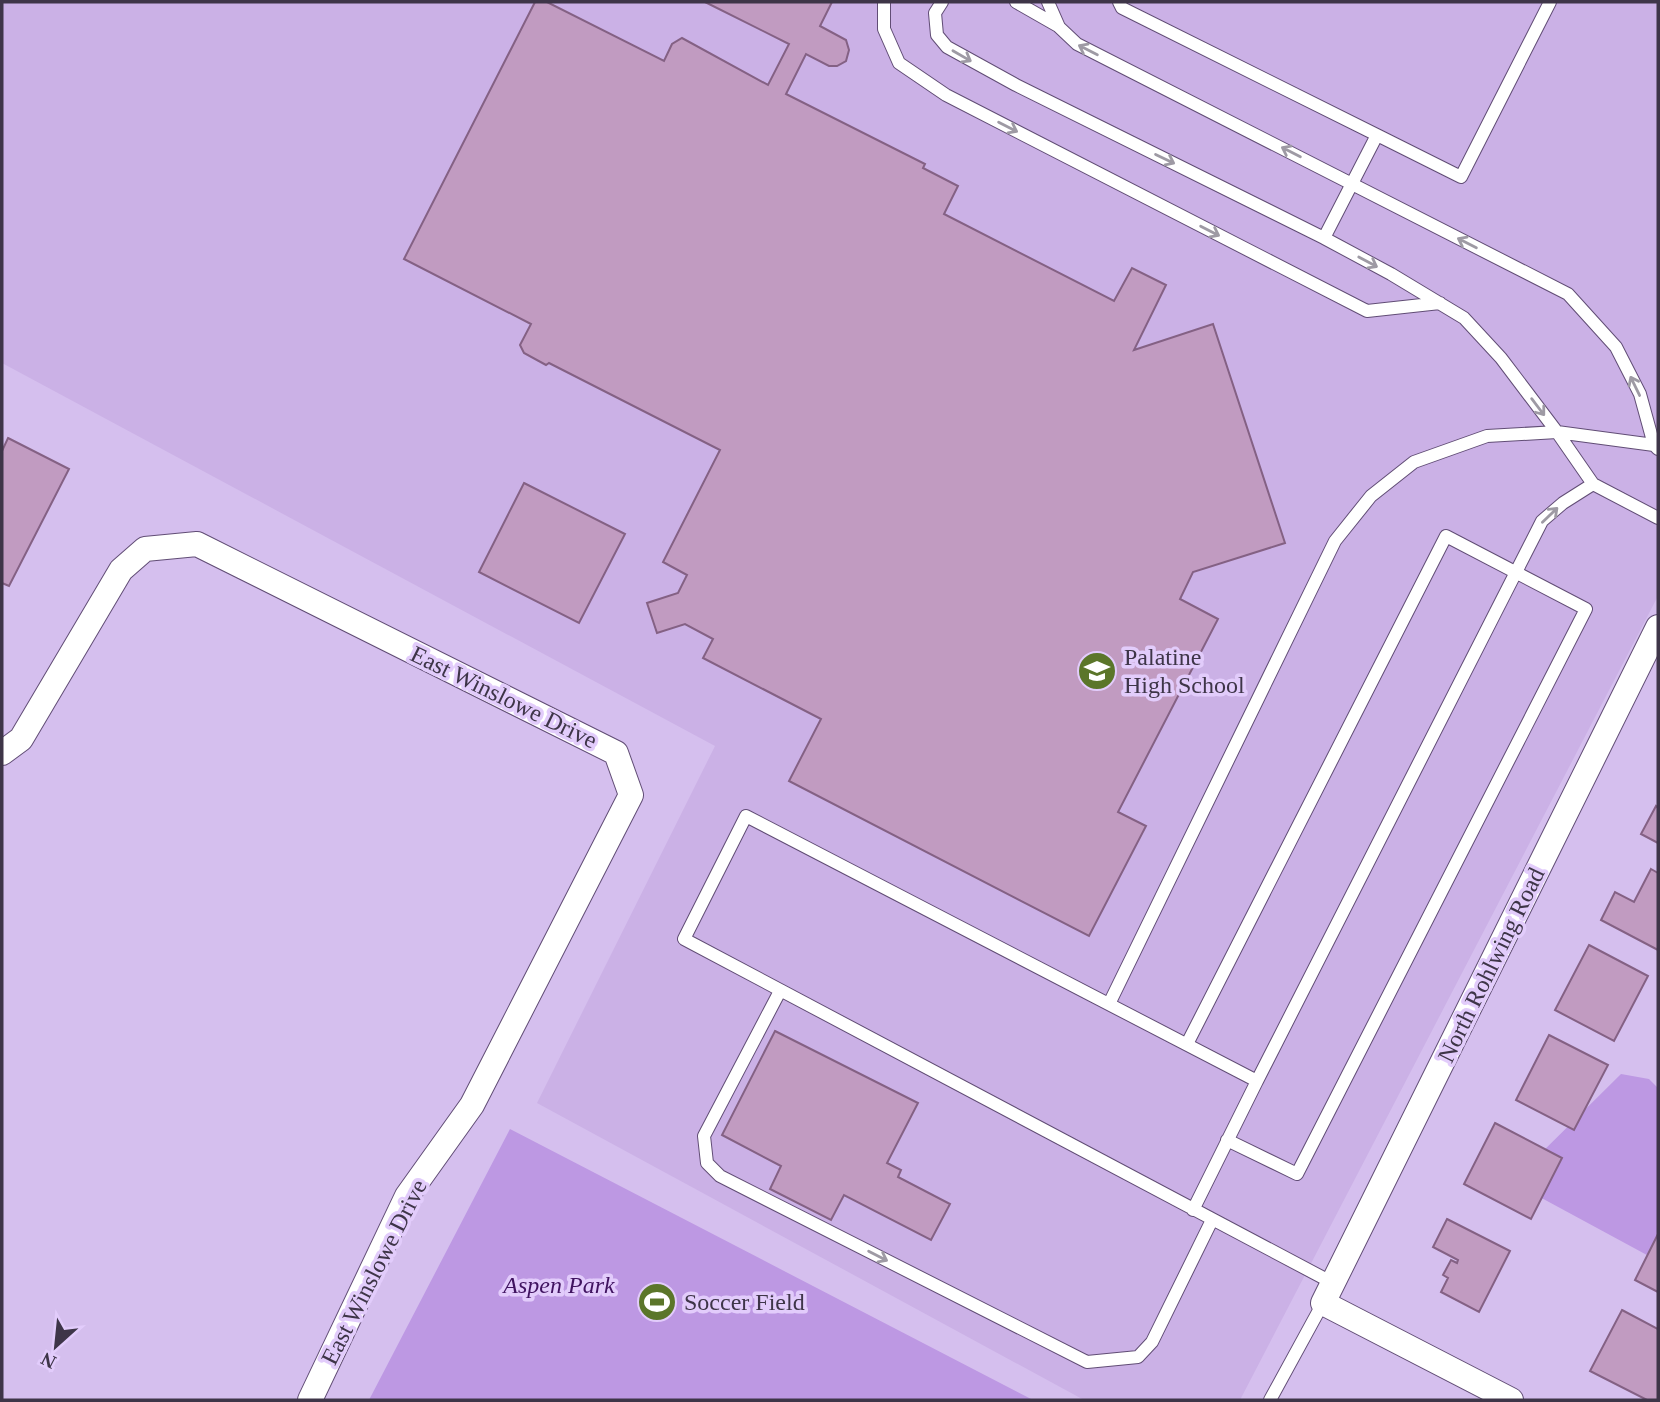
<svg xmlns="http://www.w3.org/2000/svg" width="1660" height="1402" font-family="Georgia,serif">
	<rect width="100%" height="100%" fill="#d5bfee"/>
	<path fill="#cbb1e6" d="M2,2h1656v594l-418,804h-156l-547,-297 178,-357 -713,-383z"/>
	<path fill="#bd98e3" d="M1621,1074l28,5 9,9v173l-135,-73 5,-22z
		M510,1129l523,271h-664z"/>
	<path fill="#c19bc1" stroke="#846184" stroke-width="2" d="M535,2h12l117,59 8,-17 10,-6 86,47 21,-41 -84,-42h127l-12,24 26,14 3,10 -3,11 -9,5h-8l-23,-12 -20,40 139,70 -2,4 35,18 -14,28 170,87 18,-33 34,17 -32,65 79,-26 72,219 -92,29 -13,27 38,20 -100,193 28,14 -57,110 -300,-155 32,-62 -118,-61 10,-19 -28,-15 -28,9 -10,-30 31,-10 9,-18 -24,-13 57,-112 -171,-87 -3,2 -22,-12 -4,-8 11,-21 -127,-65z
		M8,438l61,31 -60,117 -7,-3v-132z
		M524,483l101,51 -46,89 -100,-51z
		M1656,806l2,2v35l-17,-9z
		M1651,869l7,4v77l-57,-30 14,-28 19,10z
		M1589,945l59,31 -34,65 -59,-31z
		M775,1031l143,72 -31,60 14,7 -3,7 52,27 -19,36 -87,-45 -13,25 -61,-31 11,-23 -59,-31z
		M1549,1035l59,30 -34,65 -58,-30z
		M1495,1123l67,35 -31,61 -67,-35z
		M1447,1219l63,32 -31,61 -38,-20 7,-14 -5,-3 8,-15 6,3 1,-3 -25,-13z
		M1658,1234v58l-23,-12z
		M1622,1310l36,19v71h-11l-57,-29z"/>
	<g fill="none" stroke-linecap="round" stroke-linejoin="round">
		<defs>
			<path id="lane" d="M884,2v27l15,34 47,32 421,216 73,-8
				M942,2l-7,11 2,22 10,12 69,38 308,153 67,36 73,44 37,40 56,74 97,13
				M1016,2l42,24
				M1048,2l11,25 18,17 491,250 48,53 24,47 14,51 4,4
				M1119,2l3,6 255,127
				M1324,238l53,-103 84,42 89,-175
				M780,991l-76,145 3,27 13,13 367,186 51,-5 14,-15 60,-122
				M1109,1004l226,-463 36,-45 43,-34 73,-26 70,-4 36,52
				M1187,1044l259,-508 140,73 -289,565 -70,-34
				M1257,1081l285,-560 21,-18 30,-19 65,34
				M1193,1210l64,-129 -511,-265 -62,123 649,344
				M1270,1400l53,-97"/>
			<path id="street" d="M2,753l19,-14 100,-169 24,-21 52,-5 419,209 15,42 -159,310 -65,91 -97,204
				M1511,1400l-188,-97 335,-676"/>
		</defs>
		<use href="#lane" stroke="#614d75" stroke-width="14"/>
		<use href="#street" stroke="#614d75" stroke-width="26"/>
		<use href="#lane" stroke="#fff" stroke-width="12"/>
		<use href="#street" stroke="#fff" stroke-width="24"/>
	</g>
	<defs><path id="oneway-shaft" d="M-6 0H5M1.5-3L5.5 0L1.5 3" fill="none" stroke-width="1.6" stroke-linecap="round" stroke-linejoin="round" transform="scale(1.75)"/></defs>
	<g stroke="#9e9aa4">
		<use href="#oneway-shaft" transform="translate(1088 50) rotate(-153)"/>
		<use href="#oneway-shaft" transform="translate(962 56) rotate(30)"/>
		<use href="#oneway-shaft" transform="translate(1008 127) rotate(27)"/>
		<use href="#oneway-shaft" transform="translate(1291 152) rotate(-153)"/>
		<use href="#oneway-shaft" transform="translate(1165 159) rotate(26)"/>
		<use href="#oneway-shaft" transform="translate(1210 231) rotate(27)"/>
		<use href="#oneway-shaft" transform="translate(1467 243) rotate(-153)"/>
		<use href="#oneway-shaft" transform="translate(1368 262) rotate(28)"/>
		<use href="#oneway-shaft" transform="translate(1635 386) rotate(-116)"/>
		<use href="#oneway-shaft" transform="translate(1538 407) rotate(53)"/>
		<use href="#oneway-shaft" transform="translate(1550 515) rotate(-44)"/>
		<use href="#oneway-shaft" transform="translate(878 1256) rotate(27)"/>
	</g>
	<defs>
		<symbol id="school-disc" viewBox="-11 -11 22 22"><circle r="9.5" fill="#5b762a" stroke="#e2ccfb"/><path d="M0-5L7-2L0 1L-7-2ZM-4 1L0 2.5L4 1V4Q0 6-4 4Z" fill="#fff"/></symbol>
		<symbol id="stadium-disc" viewBox="-11 -11 22 22"><circle r="9.5" fill="#5b762a" stroke="#e2ccfb"/><path d="M0-5a6.5 5 0 1 0 0 10a6.5 5 0 1 0 0-10ZM-3.5-1.8h7v3.6h-7Z" fill="#fff"/></symbol>
	</defs>
	<g fill-rule="evenodd">
		<use href="#school-disc" x="1075" y="649" width="44" height="44"/>
		<use href="#stadium-disc" x="635" y="1280" width="44" height="44"/>
	</g>
	<g text-anchor="middle" dominant-baseline="central" stroke-width="7" stroke-linejoin="round" paint-order="stroke">
		<g font-size="24" fill="#3e3548" stroke="#e2ccfb" text-anchor="start">
			<text x="1124" y="657">Palatine<tspan x="1124" dy="28">High School</tspan></text>
			<text x="684" y="1302">Soccer Field</text>
		</g>
		<g font-size="24" fill="#3e3548" stroke="#e2ccfb">
			<text transform="translate(504 697) rotate(26)">East Winslowe Drive</text>
			<text transform="translate(1491 965) rotate(-64)">North Rohlwing Road</text>
			<text transform="translate(374 1272) rotate(-63)">East Winslowe Drive</text>
		</g>
		<g font-size="24" font-style="italic" fill="#401360" stroke="#e2ccfb">
			<text x="559" y="1285">Aspen Park</text>
		</g>
	</g>
	<rect width="1660" height="1402" fill="none" stroke="#3e3548" stroke-width="7"/>
	<g transform="translate(56 1346) rotate(207)" stroke="#e2ccfb" stroke-width="5" paint-order="stroke">
	<path d="M0-5L12 26L0 18L-12 26Z" fill="#3e3548"/>
	<text y="-10" font-size="19" font-weight="bold" text-anchor="middle" fill="#3e3548">N</text>
	</g>
</svg>
